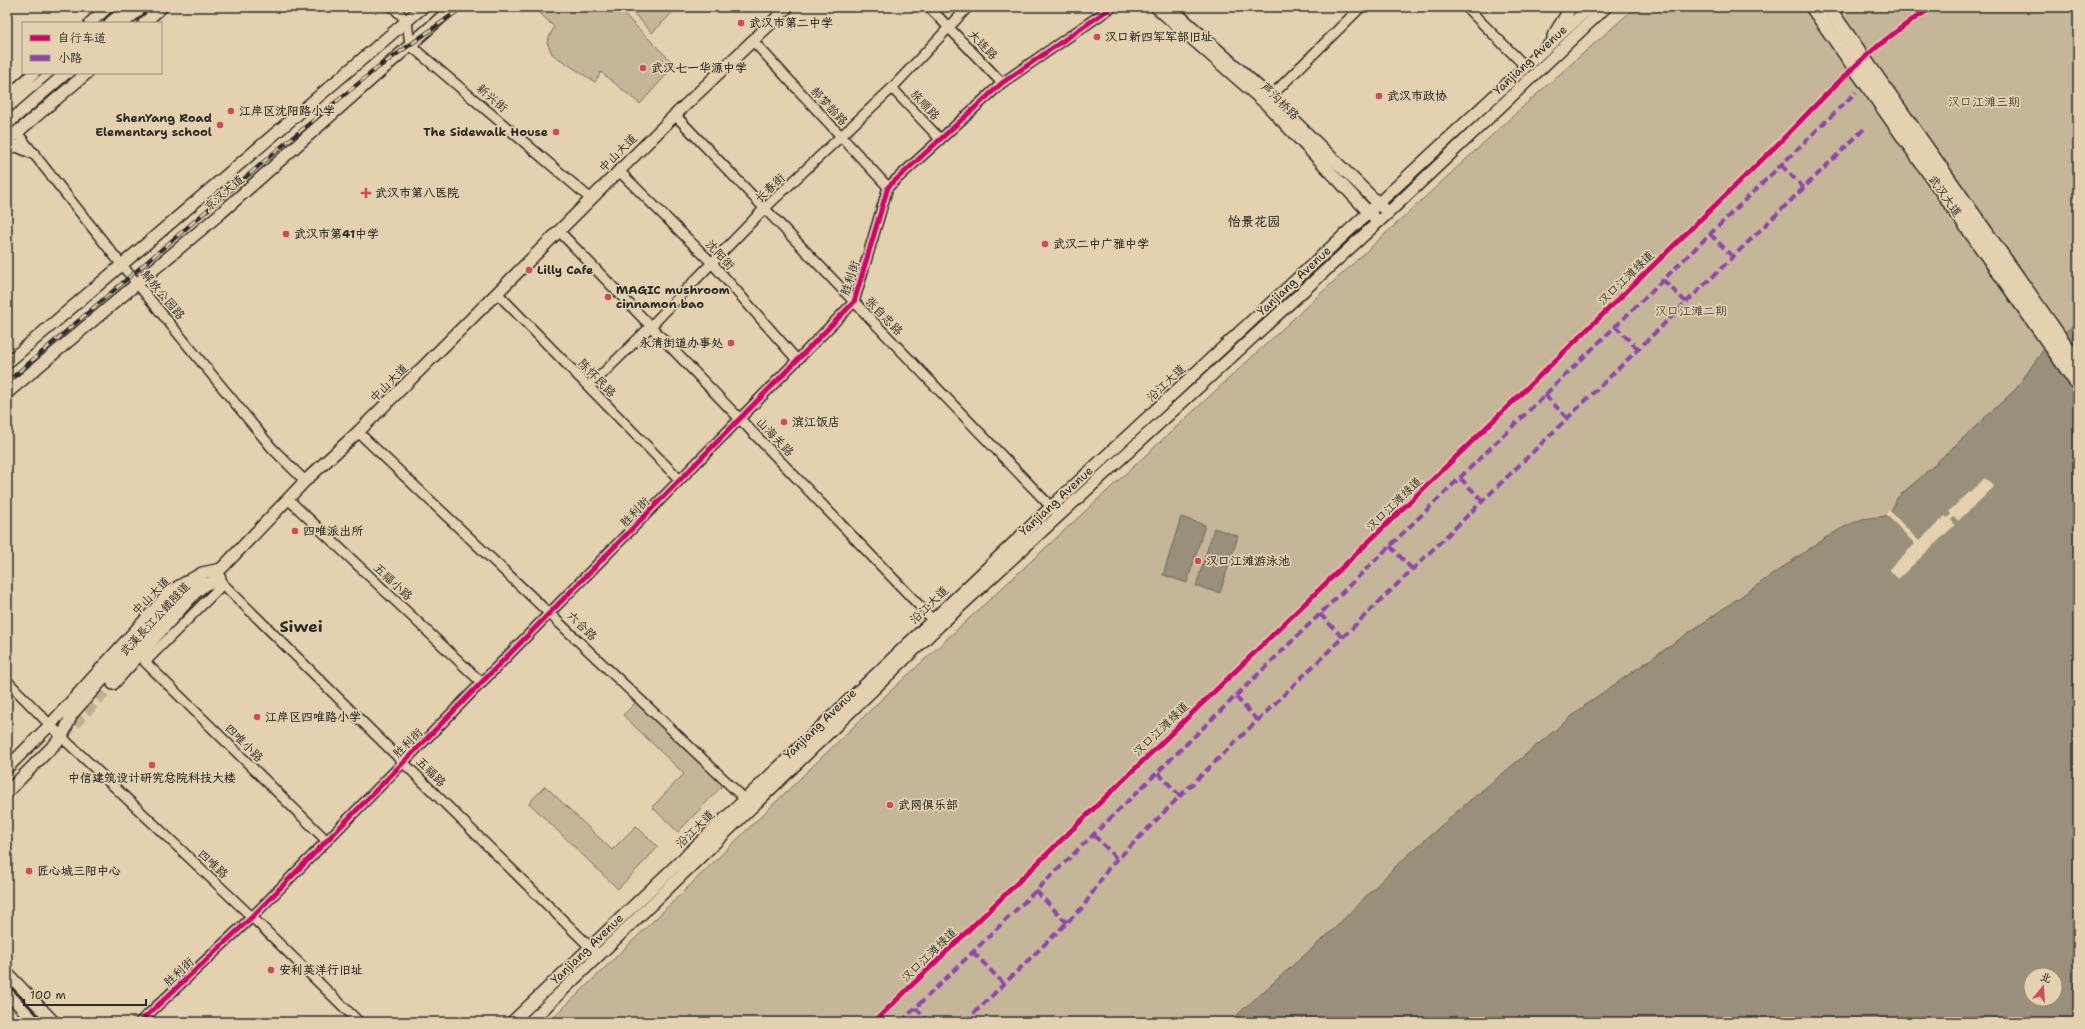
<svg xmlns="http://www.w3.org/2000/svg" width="2085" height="1029" font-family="'Shantell Sans','LXGW WenKai TC',sans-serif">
	<rect width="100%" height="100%" fill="#e4d1af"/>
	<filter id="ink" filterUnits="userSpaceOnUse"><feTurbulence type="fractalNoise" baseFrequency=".025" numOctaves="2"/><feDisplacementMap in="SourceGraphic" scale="8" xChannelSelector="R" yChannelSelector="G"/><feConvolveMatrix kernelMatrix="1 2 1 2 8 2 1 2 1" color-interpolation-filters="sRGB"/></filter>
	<g filter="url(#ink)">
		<path fill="#c6b699" stroke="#787062" d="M534,7h83l58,58 -35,39 -39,-32 -6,10 -43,-28 -5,-12 7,-15z
			M628,7h50l-26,26z
			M1636,7h442v315l-34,27 -28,40 -98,91c-13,10 -22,18 -28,34l-65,24 -237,165 -127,105 -63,56 -66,67 -103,91h-680l334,-324 645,-596z
			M637,701l87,83 -46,48 -26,-25 32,-33 -61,-59z
			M545,786l67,64 24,-24 22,21 -40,42 -89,-86z"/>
		<path fill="#9a8f7a" stroke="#6e675a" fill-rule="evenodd" d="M2078,322v700h-849l103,-91 66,-67 63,-56 127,-105 237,-165 21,-12 16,-7 24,-3 4,-2 7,-16 21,-18 98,-91 28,-40zM2031,975h24v24h-24z
			M1181,517l24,8 -18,58 -24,-8z
			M1214,528l24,8 -18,57 -24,-7z"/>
		<path fill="#e4d1af" d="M1985,478l9,9 -36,34 -4,-4 -3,3 4,5 -57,54 -9,-10 26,-25 -29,-30 3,-4 30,31 26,-25 3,2 3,-4 -2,-3z"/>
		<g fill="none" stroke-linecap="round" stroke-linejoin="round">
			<path stroke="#bfb095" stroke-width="11" stroke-dasharray="11 5.5" stroke-linecap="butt" d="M63,736l50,-52
				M7,987l35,35"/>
			<defs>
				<path id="minor" d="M393,7l14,14 3,24 181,154
					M929,7l73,76
					M1466,7l60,60
					M753,41l135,146
					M892,88l48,51
					M1265,102l96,-95
					M675,115l380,396
					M7,120l114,144 151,184 33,33
					M619,171l93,92 85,97
					M559,231l378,393
					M497,293l183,187
					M589,387l62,-61 113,-117 128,-121 76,-81
					M358,432l391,371
					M288,499l194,184
					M219,574l4,10 372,368
					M223,584l-78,78 182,179
					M7,681l61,62 184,174 107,105
					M140,1022l112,-105 602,-615 34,-115 114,-104 110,-76"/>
				<path id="major" d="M1156,7l109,96 109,115
					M1170,7l100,90 113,111
					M90,23l18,-16
					M110,23l19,-16
					M124,23l18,-16
					M144,23l18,-16
					M1553,36l18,-29
					M7,98l27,-25
					M7,110l45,-37
					M7,141l80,-68
					M7,148l10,-2 16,7
					M7,363l416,-356
					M7,393l214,-180 232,-206
					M113,684l82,-91 11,-9 14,-4
					M7,768l43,-43 122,-135 30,-17 19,-4 84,-88 53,-49 317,-317 113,-108
					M7,792l55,-55 10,-23 56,-63 21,-19 35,-40 17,-12
					M7,973l47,49
					M7,993l28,29
					M512,1022l539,-515 539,-500
					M530,1022l409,-396 449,-413 218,-206"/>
				<path id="highway" d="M1812,7l266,378
					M1828,7l250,356"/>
			</defs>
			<use href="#minor" stroke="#2b2b2b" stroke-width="12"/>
			<use href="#major" stroke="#2b2b2b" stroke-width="14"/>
			<use href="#highway" stroke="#2b2b2b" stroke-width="16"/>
			<use href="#minor" stroke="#e4d1af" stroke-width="9"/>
			<use href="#major" stroke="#e4d1af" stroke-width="11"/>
			<use href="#highway" stroke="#e4d1af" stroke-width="13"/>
			<defs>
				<path id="rail" d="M7,382l275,-236 94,-77 87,-62"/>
			</defs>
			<use href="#rail" stroke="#2b2b2b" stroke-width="4"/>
			<use href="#rail" stroke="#e4d1af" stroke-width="2.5" stroke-dasharray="8" stroke-linecap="butt"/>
			<defs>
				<path id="major-bridge" d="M7,124l59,-51"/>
			</defs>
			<use href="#major-bridge" stroke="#2b2b2b" stroke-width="14" stroke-linecap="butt"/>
			<use href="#major-bridge" stroke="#e4d1af" stroke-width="11"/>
			<path stroke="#8e44ad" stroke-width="4" stroke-dasharray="8 4" stroke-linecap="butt" d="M1781,165l23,23
				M1710,234l23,23
				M1663,280l23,22
				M1615,326l23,23
				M1545,395l22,23
				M1460,478l22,22
				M1390,546l22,23
				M1320,614l22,23
				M1236,697l21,23
				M1158,773l22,23
				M1094,835l23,24
				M1036,891l31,32
				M973,952l31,32
				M916,1008l13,14
				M901,1022l955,-930
				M965,1022l118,-115 25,-38 72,-73 684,-667"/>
			<defs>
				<path id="cycleway" d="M140,1022l112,-105 602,-615 34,-115 114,-104 110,-76
					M874,1022l895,-869c52,-52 100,-109 164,-146"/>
			</defs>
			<use href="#cycleway" stroke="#e4d1af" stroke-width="8"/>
			<use href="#cycleway" stroke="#d6006c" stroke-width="5"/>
		</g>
	</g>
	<g fill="#d1495b" stroke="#e4d1af" stroke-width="1.5">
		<circle cx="741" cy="23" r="4"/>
		<circle cx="1097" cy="37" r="4"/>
		<circle cx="643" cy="68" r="4"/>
		<circle cx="1379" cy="96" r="4"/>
		<circle cx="231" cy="111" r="4"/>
		<circle cx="220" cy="125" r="4"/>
		<circle cx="556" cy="132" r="4"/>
		<path d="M364 187h4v4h4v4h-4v4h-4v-4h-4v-4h4z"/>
		<circle cx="286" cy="234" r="4"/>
		<circle cx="1045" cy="244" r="4"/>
		<circle cx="529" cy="270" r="4"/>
		<circle cx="608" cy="297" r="4"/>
		<circle cx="731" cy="343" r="4"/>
		<circle cx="784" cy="422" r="4"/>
		<circle cx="295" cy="531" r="4"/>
		<circle cx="1198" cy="561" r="4"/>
		<circle cx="257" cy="717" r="4"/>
		<circle cx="152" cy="765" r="4"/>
		<circle cx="890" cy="805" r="4"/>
		<circle cx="29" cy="871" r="4"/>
		<circle cx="271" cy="970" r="4"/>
	</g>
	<g text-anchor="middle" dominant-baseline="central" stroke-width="3.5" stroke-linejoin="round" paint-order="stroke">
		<g font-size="12" font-weight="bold" fill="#2b2b2b" stroke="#e4d1af" text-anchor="start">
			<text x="749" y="23">武汉市第二中学</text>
			<text x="1105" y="37">汉口新四军军部旧址</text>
			<text x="651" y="68">武汉七一华源中学</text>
			<text x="1387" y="96">武汉市政协</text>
			<text x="239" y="111">江岸区沈阳路小学</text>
			<text x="212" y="118" text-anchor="end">ShenYang Road<tspan x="212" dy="14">Elementary school</tspan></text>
			<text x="548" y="132" text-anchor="end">The Sidewalk House</text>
			<text x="375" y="193">武汉市第八医院</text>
			<text x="294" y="234">武汉市第41中学</text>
			<text x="1053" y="244">武汉二中广雅中学</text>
			<text x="537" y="270">Lilly Cafe</text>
			<text x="616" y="290">MAGIC mushroom<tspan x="616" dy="14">cinnamon bao</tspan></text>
			<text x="723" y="343" text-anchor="end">永清街道办事处</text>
			<text x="792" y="422">滨江饭店</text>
			<text x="303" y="531">四唯派出所</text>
			<text x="1206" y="561">汉口江滩游泳池</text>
			<text x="265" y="717">江岸区四唯路小学</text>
			<text x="152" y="778" text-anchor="middle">中信建筑设计研究总院科技大楼</text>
			<text x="898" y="805">武网俱乐部</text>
			<text x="37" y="871">匠心城三阳中心</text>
			<text x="279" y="970">安利英洋行旧址</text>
		</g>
		<g font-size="12" fill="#2b2b2b" stroke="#e4d1af">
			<text transform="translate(983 45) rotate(46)">大连路</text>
			<text transform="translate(1530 60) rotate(-43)">Yanjiang Avenue</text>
			<text transform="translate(492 98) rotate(40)">新兴街</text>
			<text transform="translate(1280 101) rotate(44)">芦沟桥路</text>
			<text transform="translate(925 105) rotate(47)">旅顺路</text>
			<text transform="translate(829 106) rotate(47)">郝梦龄路</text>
			<text transform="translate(618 153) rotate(-45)">中山大道</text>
			<text transform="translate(770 188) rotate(-43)">长春街</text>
			<text transform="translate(224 193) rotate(-41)">京汉大道</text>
			<text transform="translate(1945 196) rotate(55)">武汉大道</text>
			<text transform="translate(720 255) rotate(47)">沈阳街</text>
			<text transform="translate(850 278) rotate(-72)">胜利街</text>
			<text transform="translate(1626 278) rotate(-44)">汉口江滩绿道</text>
			<text transform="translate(1294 281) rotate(-43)">Yanjiang Avenue</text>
			<text transform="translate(163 295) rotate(50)">解放公园路</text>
			<text transform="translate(884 316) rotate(46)">张自忠路</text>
			<text transform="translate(597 378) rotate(46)">陈怀民路</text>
			<text transform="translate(389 383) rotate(-45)">中山大道</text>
			<text transform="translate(1166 383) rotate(-43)">沿江大道</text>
			<text transform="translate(775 437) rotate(46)">山海关路</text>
			<text transform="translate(1056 501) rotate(-43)">Yanjiang Avenue</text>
			<text transform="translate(1394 504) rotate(-44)">汉口江滩绿道</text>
			<text transform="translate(635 512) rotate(-46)">胜利街</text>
			<text transform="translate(393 582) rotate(43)">五福小路</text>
			<text transform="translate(151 596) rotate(-45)">中山大道</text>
			<text transform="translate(929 605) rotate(-44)">沿江大道</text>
			<text transform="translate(155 619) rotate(-47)">武漢長江公鐵隧道</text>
			<text transform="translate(582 626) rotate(44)">六合路</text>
			<text transform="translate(820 724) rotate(-44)">Yanjiang Avenue</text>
			<text transform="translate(1161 729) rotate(-44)">汉口江滩绿道</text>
			<text transform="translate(244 743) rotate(45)">四唯小路</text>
			<text transform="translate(408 743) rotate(-45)">胜利街</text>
			<text transform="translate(431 772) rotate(45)">五福路</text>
			<text transform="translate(695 829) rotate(-44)">沿江大道</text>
			<text transform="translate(213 864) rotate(43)">四唯路</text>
			<text transform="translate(587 949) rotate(-44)">Yanjiang Avenue</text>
			<text transform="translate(929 955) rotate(-44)">汉口江滩绿道</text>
			<text transform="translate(179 972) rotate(-43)">胜利街</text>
		</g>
		<g font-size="12" fill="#42403c" stroke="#e4d1af">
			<text x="1984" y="102">汉口江滩三期</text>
			<text x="1691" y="311">汉口江滩二期</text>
		</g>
		<g font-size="13" font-weight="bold" fill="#2b2b2b" stroke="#e4d1af">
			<text x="1254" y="221">怡景花园</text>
		</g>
		<g font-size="16" font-weight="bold" fill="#2b2b2b" stroke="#e4d1af">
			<text x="301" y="626">Siwei</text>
		</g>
	</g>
	<rect width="2085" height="1029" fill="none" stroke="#e4d1af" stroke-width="24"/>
	<rect x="12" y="12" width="2061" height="1005" fill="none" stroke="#2b2b2b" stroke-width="1.5" filter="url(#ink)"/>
	<rect x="22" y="22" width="140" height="52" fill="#e4d1af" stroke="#9a8f7a"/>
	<rect x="30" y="35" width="20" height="6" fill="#d6006c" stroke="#9a8f7a"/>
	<text x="58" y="42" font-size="12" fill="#2b2b2b">自行车道</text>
	<rect x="30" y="55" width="20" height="6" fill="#8e44ad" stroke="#9a8f7a"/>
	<text x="58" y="62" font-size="12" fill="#2b2b2b">小路</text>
	<g transform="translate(2043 987) rotate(18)"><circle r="19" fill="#e4d1af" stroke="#9a8f7a"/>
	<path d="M0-3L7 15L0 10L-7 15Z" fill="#d1495b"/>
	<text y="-6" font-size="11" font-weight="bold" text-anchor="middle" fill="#2b2b2b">北</text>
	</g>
	<path d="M24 999v6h122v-6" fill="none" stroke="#2b2b2b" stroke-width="2"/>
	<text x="30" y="999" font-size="12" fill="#2b2b2b" stroke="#e4d1af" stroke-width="3" paint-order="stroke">100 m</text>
</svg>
